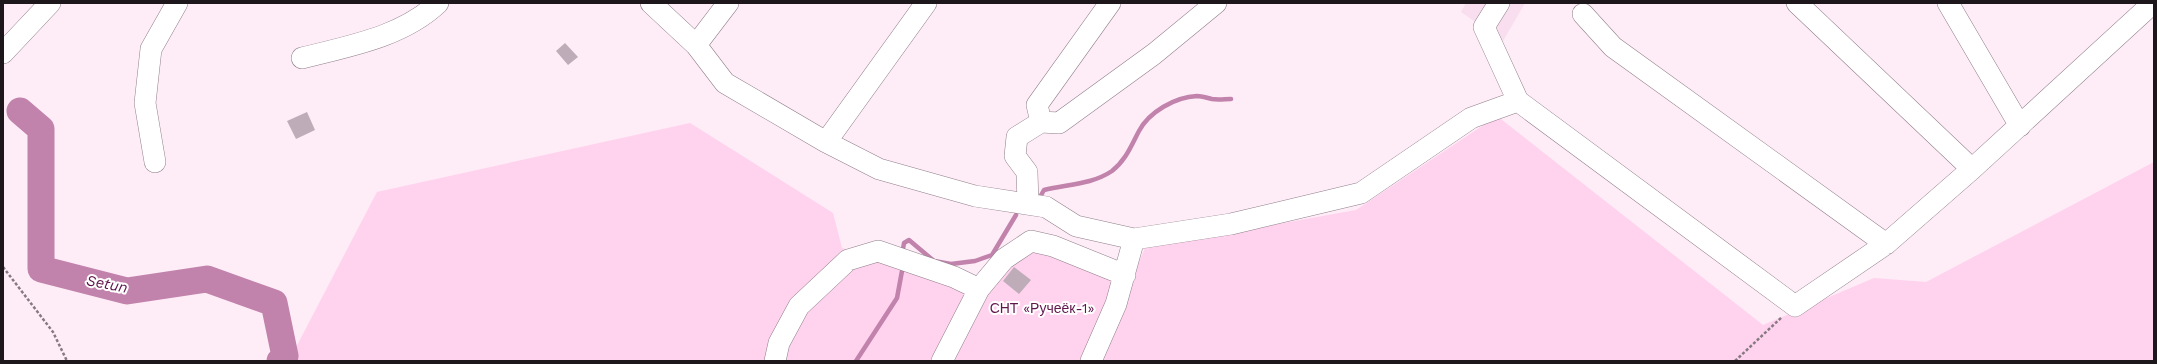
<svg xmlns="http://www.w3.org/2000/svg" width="2157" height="364" font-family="'Work Sans',sans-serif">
	<rect width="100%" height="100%" fill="#feecf7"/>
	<path fill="#f8deee" d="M1466,3h59l-22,38 -42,-29z"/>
	<path fill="#ffd2ee" d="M1497,116l266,209 111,-47 52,4 228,-120v199h-1058l49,-113 211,-38z
		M690,123l143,90 9,35 142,51 27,-39 24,-10 86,28 -35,83h-787l-8,-4 86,-165z"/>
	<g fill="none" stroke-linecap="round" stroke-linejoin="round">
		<path stroke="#c182ab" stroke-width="4.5" d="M1040,197l4,-7c23,-6 47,-5 68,-19 14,-11 19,-25 27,-40 10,-19 36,-34 58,-35 5,0 10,2 15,3 6,1 13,0 19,0
			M902,255l2,-12 5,-3 25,21 17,3 24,-3 17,-6 24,-40
			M856,361l41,-63 5,-27"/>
		<path stroke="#c182ab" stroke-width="27" d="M20,111l21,18v140l86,22 80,-12 67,24 11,53 -5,5"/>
	</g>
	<path fill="#beadb8" d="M565,43l13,14 -10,8 -12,-14z
		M307,112l8,18 -19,9 -9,-18z
		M1014,267l17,13 -12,14 -16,-13z"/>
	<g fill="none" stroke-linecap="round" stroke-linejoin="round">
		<defs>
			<path id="minor" d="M651,3l45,42 29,38 101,59 53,27 96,27 71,11 30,19 58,13 97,-15 130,-31 110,-75 47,-17
				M1110,3l-73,102 4,17 18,1 95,-69 62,-51
				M1499,3l-15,24 34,74 277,205 91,-62 86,-75 181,-166
				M1797,3l175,166
				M1948,3l72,123
				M1583,14l30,33 273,197
				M696,45l32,-42
				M3,53l47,-50
				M302,58c47,-12 100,-21 136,-55
				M826,142l100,-139
				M155,162l-10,-59 6,-54 26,-46
				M1028,204l-1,-32 -12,-16 2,-19 24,-15
				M775,361l4,-18 20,-37 49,-46 30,-9 76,26 25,12
				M942,361l37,-72 25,-30 27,-18 22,5 72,29
				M1091,361l25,-57 18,-65"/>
		</defs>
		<use href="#minor" stroke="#8f7f89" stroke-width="22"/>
		<path stroke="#867a81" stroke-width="2.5" stroke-dasharray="3 2" stroke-linecap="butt" d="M3,267l50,65 14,29
			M1735,361l47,-44"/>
		<use href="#minor" stroke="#fff" stroke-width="21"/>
	</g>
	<g text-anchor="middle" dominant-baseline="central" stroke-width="4" stroke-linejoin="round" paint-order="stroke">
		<g font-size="14" fill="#61164d" stroke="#fff">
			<text x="1042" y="308">СНТ «Ручеёк-1»</text>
		</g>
		<g font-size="15" font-style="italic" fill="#5e134b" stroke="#fff">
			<text transform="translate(107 284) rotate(11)">Setun</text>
		</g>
	</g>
	<rect width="2157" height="364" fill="none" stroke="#1d171b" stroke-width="8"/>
</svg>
